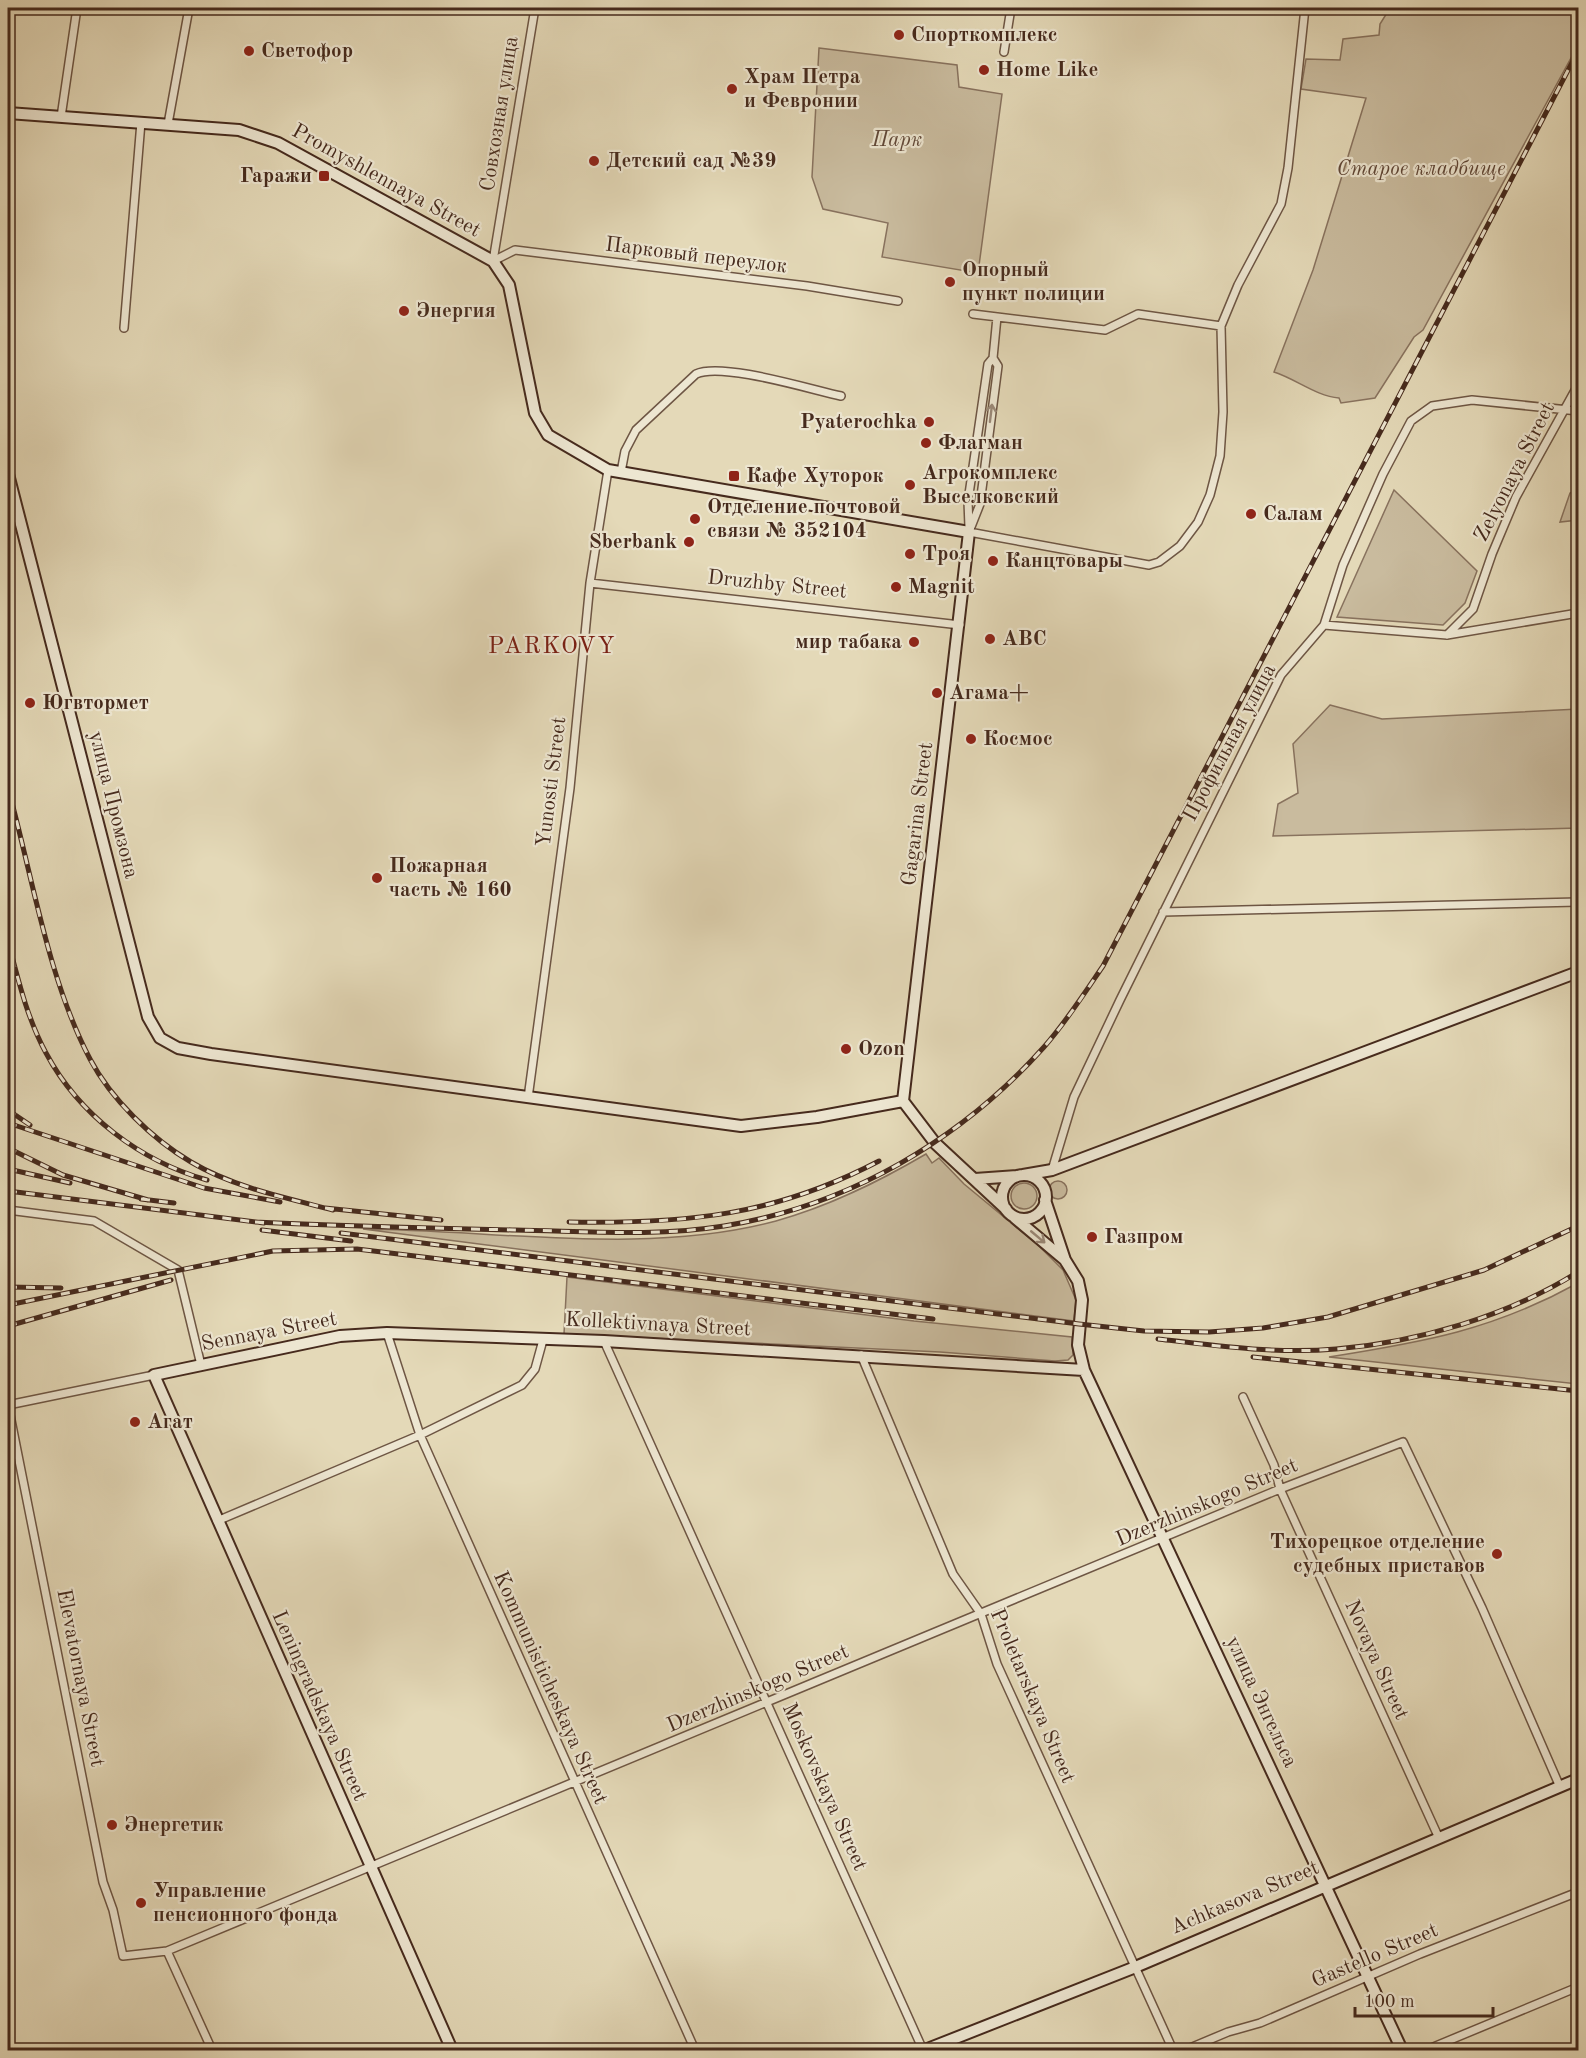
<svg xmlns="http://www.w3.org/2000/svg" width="1586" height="2058" font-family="'Old Standard TT',serif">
	<rect width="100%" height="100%" fill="#e4d9b8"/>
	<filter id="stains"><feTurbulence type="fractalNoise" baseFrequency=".00333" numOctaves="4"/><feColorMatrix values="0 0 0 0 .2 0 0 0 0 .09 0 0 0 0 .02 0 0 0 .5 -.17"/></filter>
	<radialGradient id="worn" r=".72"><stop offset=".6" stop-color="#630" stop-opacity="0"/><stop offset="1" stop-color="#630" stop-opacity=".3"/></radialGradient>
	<path fill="#c9bb9e" stroke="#88725e" stroke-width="1.5" d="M1390,8h188v37l-155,285 -9,7 -39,61 -34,5 -2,-5c-23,-2 -43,-19 -65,-26l39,-102 53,-172 -65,-9 5,-30 34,1 3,-21 36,-4 1,-11z
		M819,48l138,17 2,22 43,7 -24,179 -96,-16 6,-34 -65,-14 -11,-32z
		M1578,489v31l-18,2 10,-29z
		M1394,490l83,81 -12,32 -22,22 -106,-8z
		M1330,705l52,14 196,-10v119l-305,8 5,-32 20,-11 -5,-49z
		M926,1154l6,9 7,-5 25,26 74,61 25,25 13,30 -2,21 -711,-92c132,1 285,27 413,-8 54,-15 102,-39 150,-67z
		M1049 1190a9 9 0 1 1 18 0a9 9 0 1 1-18 0Z
		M1011 1196a13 13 0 1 1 26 0a13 13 0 1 1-26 0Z
		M567,1277l347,44 158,16 1,18 -5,5 -13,1 -115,-9 -376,-18z
		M1578,1283v101l-249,-27c95,-15 164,-27 249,-74z"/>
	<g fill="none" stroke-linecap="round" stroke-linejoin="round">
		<defs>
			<path id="street" d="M1004,52l7,-44
				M61,117l16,-109
				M168,124l21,-116
				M493,261l22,-11 292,36 91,15
				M493,261l42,-253
				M973,314l132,16 33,-16 83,12
				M124,328l17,-206
				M621,472l4,-21 11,-21 60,-56c26,-12 113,15 145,22
				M969,527l-1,-26 20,-137 5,-6
				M969,532l180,33 10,-3 21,-16 18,-24 12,-27 10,-39 3,-44 -2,-86 17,-41 43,-81 7,-36 17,-160
				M969,532l11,-28 18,-138 -5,-8 4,-41
				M590,583l370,42
				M1324,625l123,10 131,-22
				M1447,635l26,-26 19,-55 24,-57 62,-112
				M1163,912l415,-10
				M528,1098l42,-310 20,-205 18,-113
				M1052,1170l22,-73 46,-97 161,-325 43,-50 19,-60 40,-91 28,-53 21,-15 40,-6 106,11
				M8,1210l86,11 84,49 23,95
				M387,1333l33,102 275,615
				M604,1341l319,709
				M861,1355l92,219 28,40 16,50 176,386
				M1243,1397l31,68 6,24 158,347
				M8,1405l95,477 10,28 10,46 44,-5 1113,-462 123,-47 79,166 78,179
				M8,1405l146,-30
				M217,1521l203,-86 102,-50 13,-16 8,-29
				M167,1951l45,99
				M1185,2050l43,-18 32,-9 160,-69 158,-62
				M1426,2050l152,-63"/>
			<path id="secondary" d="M8,113l231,17 39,13 215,118 16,24 26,128 13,22 60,35 361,62 -66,569
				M8,474l140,543 12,21 18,10 33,6 530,72 76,-9 86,-16
				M903,1101l32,42 71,66
				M1023,1175l29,-5 526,-198
				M1002 1197a22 22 0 1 1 44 0a22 22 0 1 1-44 0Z
				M975,1179l42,-3
				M1045,1200l20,60 13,21 4,19 -4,45 6,25 318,680
				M1015,1218l50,42
				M452,2050l-298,-675 186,-39 47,-3 217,8 480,29
				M925,2050l208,-82 445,-189"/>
		</defs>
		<use href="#street" stroke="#6e5644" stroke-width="10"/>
		<use href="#secondary" stroke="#462a1d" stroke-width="14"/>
		<use href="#street" stroke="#ede6d1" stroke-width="7"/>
		<use href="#secondary" stroke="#ede6d1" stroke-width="10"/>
		<defs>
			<path id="rail" d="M12,803c22,83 38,180 78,256 21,40 62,80 101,103 42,25 95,36 142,48
				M8,941c10,38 19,77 38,112 33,62 94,108 161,127
				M8,1110l22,15
				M8,1123l196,65 76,14
				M8,1148l55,27 85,25
				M8,1169l62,14
				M8,1191l256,32
				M141,1199l33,4
				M325,1208l116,12
				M255,1222c87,4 174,6 260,8 70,1 140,7 209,-4 124,-20 237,-86 320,-179 22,-25 40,-53 59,-81l475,-915
				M569,1222c117,2 205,-6 310,-61
				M262,1230l89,11
				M341,1233l738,91 65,7 65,1 54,-4 65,-11 156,-47 94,-44
				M8,1287l53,1
				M8,1305l265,-54 84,-2 576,70
				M8,1326l163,-46
				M1158,1339c59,7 119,15 178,10 83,-7 172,-33 242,-77
				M1253,1357l325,34"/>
		</defs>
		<use href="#rail" stroke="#462a1d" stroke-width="5"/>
		<use href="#rail" stroke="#ede6d1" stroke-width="3" stroke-dasharray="9" stroke-linecap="butt"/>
	</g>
	<defs><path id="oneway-shaft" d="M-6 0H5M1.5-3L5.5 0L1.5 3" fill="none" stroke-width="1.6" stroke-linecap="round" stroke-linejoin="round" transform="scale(1.5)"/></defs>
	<g stroke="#9a8877">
		<use href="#oneway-shaft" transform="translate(991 413) rotate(-83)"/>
		<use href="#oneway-shaft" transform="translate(1038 1237) rotate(40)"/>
	</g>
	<g fill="#8f2418" stroke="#ede6d1" stroke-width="2">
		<circle cx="899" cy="35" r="6"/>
		<circle cx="249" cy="51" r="6"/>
		<circle cx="984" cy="70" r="6"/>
		<circle cx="732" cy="89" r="6"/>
		<circle cx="594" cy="161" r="6"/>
		<rect x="318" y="170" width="12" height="12" rx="3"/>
		<circle cx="950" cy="282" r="6"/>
		<circle cx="404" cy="311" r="6"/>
		<circle cx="929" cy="422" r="6"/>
		<circle cx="926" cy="443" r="6"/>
		<rect x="728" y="470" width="12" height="12" rx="3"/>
		<circle cx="910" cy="485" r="6"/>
		<circle cx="1251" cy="514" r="6"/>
		<circle cx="695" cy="519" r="6"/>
		<circle cx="689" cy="542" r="6"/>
		<circle cx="910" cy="554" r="6"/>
		<circle cx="993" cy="561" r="6"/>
		<circle cx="896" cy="587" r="6"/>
		<circle cx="990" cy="639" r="6"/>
		<circle cx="914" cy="642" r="6"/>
		<circle cx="937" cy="693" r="6"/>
		<circle cx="30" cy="703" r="6"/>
		<circle cx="971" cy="739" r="6"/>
		<circle cx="377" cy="878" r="6"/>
		<circle cx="846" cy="1049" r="6"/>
		<circle cx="1092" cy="1237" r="6"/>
		<circle cx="135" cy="1422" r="6"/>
		<circle cx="1497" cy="1554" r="6"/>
		<circle cx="112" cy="1825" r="6"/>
		<circle cx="141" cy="1903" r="6"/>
	</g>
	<g text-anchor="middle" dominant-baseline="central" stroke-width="4.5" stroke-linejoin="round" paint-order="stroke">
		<g font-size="21" font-weight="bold" fill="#462a1d" stroke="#ede6d1" text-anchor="start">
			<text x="911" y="35">Спорткомплекс</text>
			<text x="261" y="51">Светофор</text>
			<text x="996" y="70">Home Like</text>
			<text x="744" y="77">Храм Петра<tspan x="744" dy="24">и Февронии</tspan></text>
			<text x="606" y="161">Детский сад №39</text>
			<text x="312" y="176" text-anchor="end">Гаражи</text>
			<text x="962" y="270">Опорный<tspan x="962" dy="24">пункт полиции</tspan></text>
			<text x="416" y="311">Энергия</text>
			<text x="917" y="422" text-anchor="end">Pyaterochka</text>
			<text x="938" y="443">Флагман</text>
			<text x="922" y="473">Агрокомплекс<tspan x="922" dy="24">Выселковский</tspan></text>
			<text x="746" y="476">Кафе Хуторок</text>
			<text x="707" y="507">Отделение почтовой<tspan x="707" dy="24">связи № 352104</tspan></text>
			<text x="1263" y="514">Салам</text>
			<text x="677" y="542" text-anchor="end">Sberbank</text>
			<text x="922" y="554">Троя</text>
			<text x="1005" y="561">Канцтовары</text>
			<text x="908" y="587">Magnit</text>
			<text x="1002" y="639">ABC</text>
			<text x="902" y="642" text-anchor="end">мир табака</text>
			<text x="949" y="693">Агама+</text>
			<text x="42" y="703">Югвтормет</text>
			<text x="983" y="739">Космос</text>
			<text x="389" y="866">Пожарная<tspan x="389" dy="24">часть № 160</tspan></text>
			<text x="858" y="1049">Ozon</text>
			<text x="1104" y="1237">Газпром</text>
			<text x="147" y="1422">Агат</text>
			<text x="1485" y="1542" text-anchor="end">Тихорецкое отделение<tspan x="1485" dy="24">судебных приставов</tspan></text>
			<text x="124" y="1825">Энергетик</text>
			<text x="153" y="1891">Управление<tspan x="153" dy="24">пенсионного фонда</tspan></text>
		</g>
		<g font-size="21" fill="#462a1d" stroke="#ede6d1">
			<text transform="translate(500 114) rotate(-81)">Совхозная улица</text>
			<text transform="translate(386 181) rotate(29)">Promyshlennaya Street</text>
			<text transform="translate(696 256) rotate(7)">Парковый переулок</text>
			<text transform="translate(1515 472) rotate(-63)">Zelyonaya Street</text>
			<text transform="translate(777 585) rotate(6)">Druzhby Street</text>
			<text transform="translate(1230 743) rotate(-62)">Профильная улица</text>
			<text transform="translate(552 782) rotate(-83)">Yunosti Street</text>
			<text transform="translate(113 805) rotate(76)">улица Промзона</text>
			<text transform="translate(918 814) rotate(-83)">Gagarina Street</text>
			<text transform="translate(658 1325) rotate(3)">Kollektivnaya Street</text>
			<text transform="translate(269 1332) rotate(-11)">Sennaya Street</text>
			<text transform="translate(1207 1503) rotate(-23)">Dzerzhinskogo Street</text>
			<text transform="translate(1376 1660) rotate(66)">Novaya Street</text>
			<text transform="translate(80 1678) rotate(79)">Elevatornaya Street</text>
			<text transform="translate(550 1688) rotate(66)">Kommunisticheskaya Street</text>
			<text transform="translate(758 1689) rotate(-23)">Dzerzhinskogo Street</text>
			<text transform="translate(1032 1696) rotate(67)">Proletarskaya Street</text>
			<text transform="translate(1261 1702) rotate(65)">улица Энгельса</text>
			<text transform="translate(319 1706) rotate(66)">Leningradskaya Street</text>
			<text transform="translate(824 1787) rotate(66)">Moskovskaya Street</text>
			<text transform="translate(1245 1898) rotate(-23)">Achkasova Street</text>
			<text transform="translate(1375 1956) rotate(-23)">Gastello Street</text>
		</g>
		<g font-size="21" font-style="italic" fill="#604737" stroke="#ede6d1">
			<text x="897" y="140">Парк</text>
			<text x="1421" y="169">Старое кладбище</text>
		</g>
		<g font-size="24" letter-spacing="1.5" fill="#7a1f14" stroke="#ede6d1">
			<text x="552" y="647">PARKOVY</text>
		</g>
	</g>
	<rect width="1586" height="2058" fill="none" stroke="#e4d9b8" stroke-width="30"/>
	<rect x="9" y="9" width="1568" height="2040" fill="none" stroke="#462a1d" stroke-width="3"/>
	<rect x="15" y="15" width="1556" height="2028" fill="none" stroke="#462a1d" stroke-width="1.5"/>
	<path d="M1355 2007v9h138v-9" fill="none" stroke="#462a1d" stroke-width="3"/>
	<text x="1364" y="2007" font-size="18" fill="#462a1d" stroke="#ede6d1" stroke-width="4.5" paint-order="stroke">100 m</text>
	<rect width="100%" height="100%" filter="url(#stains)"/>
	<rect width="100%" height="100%" fill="url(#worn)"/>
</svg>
